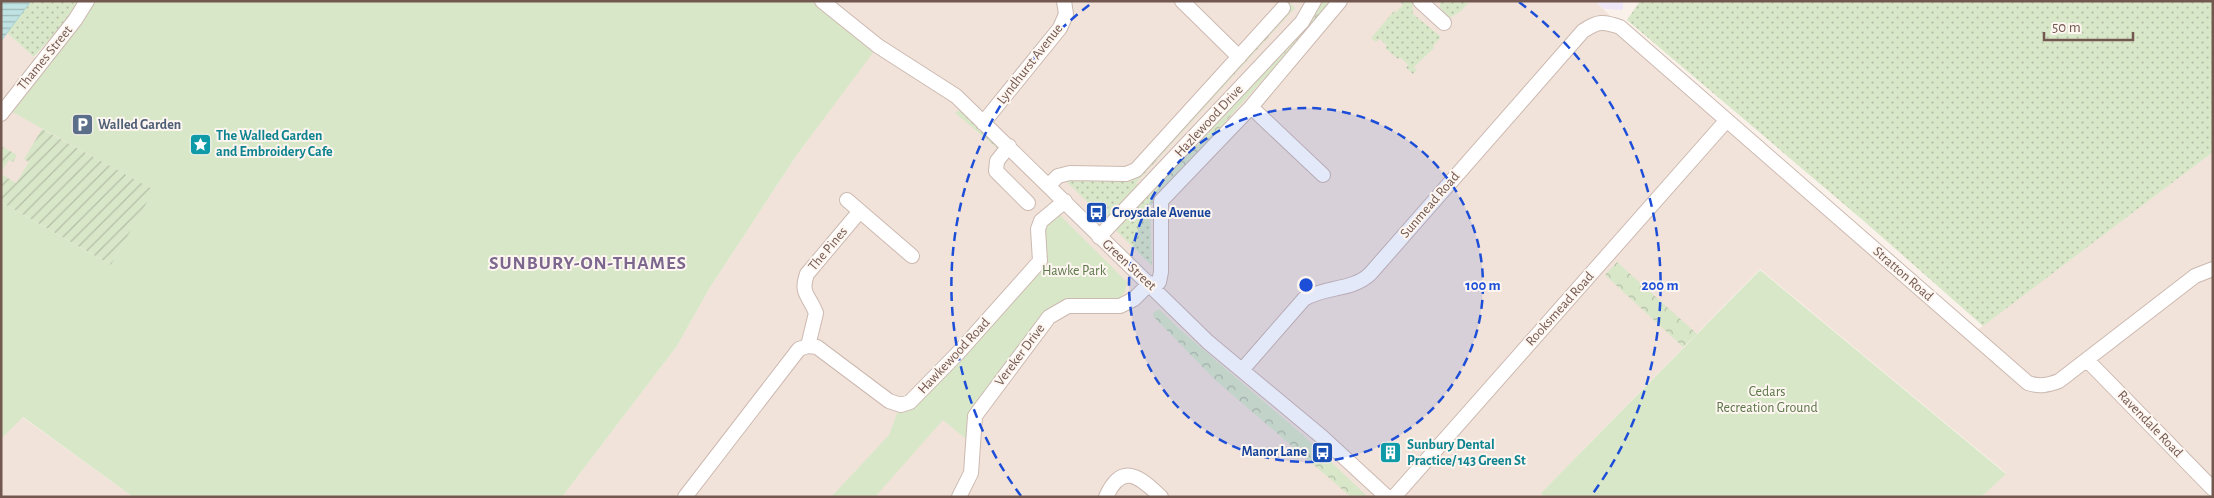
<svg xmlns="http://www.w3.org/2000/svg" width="2214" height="498" font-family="'Alegreya Sans',sans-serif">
	<defs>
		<pattern id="grass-dots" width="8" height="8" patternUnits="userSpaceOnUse" patternTransform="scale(1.25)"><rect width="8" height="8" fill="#d9e7c9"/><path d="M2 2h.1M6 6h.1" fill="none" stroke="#b4bea6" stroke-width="1.8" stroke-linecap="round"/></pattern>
		<pattern id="forest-crowns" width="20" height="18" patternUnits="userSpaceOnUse" patternTransform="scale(1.25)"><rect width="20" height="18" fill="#d9e7c9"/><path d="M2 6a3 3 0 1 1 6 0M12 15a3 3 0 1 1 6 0" fill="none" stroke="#b4bea6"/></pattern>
		<pattern id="garden-furrows" width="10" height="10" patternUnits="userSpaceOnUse" patternTransform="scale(1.25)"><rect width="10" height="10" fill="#d9e7c9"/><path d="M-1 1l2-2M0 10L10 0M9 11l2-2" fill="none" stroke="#b4bea6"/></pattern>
		<pattern id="water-rules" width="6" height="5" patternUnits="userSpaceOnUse" patternTransform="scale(1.25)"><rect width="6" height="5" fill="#c0e2e2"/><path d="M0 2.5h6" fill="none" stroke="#a0baba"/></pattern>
	</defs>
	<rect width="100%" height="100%" fill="#faf2ea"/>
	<path fill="#f1e3d9" d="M822,1h470l2,2 5,-2h296l37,36 340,297 241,-182v345h-232l25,-24 -246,-204 -219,224 3,4h-982l115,-151 32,-57 87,-133 81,-110z
		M7,33l33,29 2,67 112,61 -21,35 -132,-23v-161z
		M22,417l111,80h-132v-58z"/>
	<path fill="#efe6f7" d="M1595,1h28v9l-19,-1z"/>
	<path fill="url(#grass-dots)" d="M31,1h48l-5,11 -40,45 -27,-24z
		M1399,1h13l2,3 -2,4 2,2 -2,3 29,24 -8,9 1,2 -20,19 3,3 -4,4 -7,-6 2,-3 -8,-8 -2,2 -13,-11 2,-2 -7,-7 -4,3 -5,-4 23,-27 2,1 7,-7z
		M1440,1h30l-9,10 -13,8 -8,-11z
		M1640,1h573v151l-230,174 -118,-104 -238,-202z
		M959,110l38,34v4l-42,-35z
		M1130,176l23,26 -3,5 2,59 -89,-88z"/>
	<path fill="url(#forest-crowns)" d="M1282,1h6l7,7 -159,175 -6,-7 151,-163z
		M1322,1h12l-181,201 -6,-6 162,-174z
		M1617,262l80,72 -14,13 -78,-72z
		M1159,309l17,17 128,110 64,61h-17l-137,-118 -61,-63v-3z"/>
	<path fill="#d9e7c9" d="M87,1h735l56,45 -82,110 -87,133 -32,57 -115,151h-429l-110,-80 -22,22v-237l110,63 42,-75 -148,-82z
		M1058,213l69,69 -2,10 -7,8 -51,2 -98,129 -3,8 -23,-19 -68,77h-44l58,-62 9,-24 144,-144 -1,-38z
		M1760,270l246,204 -25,23h-437l-3,-4z"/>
	<path fill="url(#garden-furrows)" d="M42,129l112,61 -43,75 -110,-63v-28l15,9 13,-21 -5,-3z
		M1,146l16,9 -4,7 -4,-2 -8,12z"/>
	<path fill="url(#water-rules)" stroke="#a7d2d3" d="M1,1h30l-30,40z"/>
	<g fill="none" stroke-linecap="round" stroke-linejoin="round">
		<defs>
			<path id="minor" d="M822,1l56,45 78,50 252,246 114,95 65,60
				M1182,1l57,56
				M1420,1l24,22
				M1251,107l72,68
				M1,114l74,-94 12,-19
				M983,123l77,-95 6,-14 -2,-13
				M1009,146l-12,15 -1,10 32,32
				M1049,185l9,-9 12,-3 56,1 10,-4 147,-162
				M847,200l65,56
				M1099,237l203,-215 12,-21
				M1153,287l6,-5 2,-10v-71l90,-94 89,-106
				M808,346l8,-33c-7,-18 -16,-19 -9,-39l53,-63
				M2087,360l126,129
				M1242,370l62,-71c21,-13 48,-8 66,-25l213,-243c15,-10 20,-10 37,-4l408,356c12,4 20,2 31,-2l136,-105 18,-7
				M685,497l114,-148 9,-3 9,1 72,54 12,4 9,-3 48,-49 82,-92 -2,-32 3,-8 24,-20
				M959,497l12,-24 4,-57 74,-99 19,-11h52l14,-7 16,-16
				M1106,497c16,-36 34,-20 55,0
				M1394,497l332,-376"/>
		</defs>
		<use href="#minor" stroke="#ccb9b1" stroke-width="16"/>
		<use href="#minor" stroke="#fff" stroke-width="14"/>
	</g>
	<circle cx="1306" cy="285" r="177" fill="#1d4ed8" fill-opacity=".12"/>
	<g fill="none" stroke="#1d4ed8" stroke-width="2.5" stroke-dasharray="9 6">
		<circle cx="1306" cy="285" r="177"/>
		<path d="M1021 496A354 354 0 0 1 1093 2M1519 2A354 354 0 0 1 1591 496"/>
	</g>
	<defs>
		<symbol id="parking-square" viewBox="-11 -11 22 22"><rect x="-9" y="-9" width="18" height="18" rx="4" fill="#5c6f8a" stroke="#fdf6f0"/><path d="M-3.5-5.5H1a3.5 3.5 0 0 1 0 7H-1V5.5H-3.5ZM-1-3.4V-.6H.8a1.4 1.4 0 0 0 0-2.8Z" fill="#fff"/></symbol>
		<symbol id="sight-square" viewBox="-11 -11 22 22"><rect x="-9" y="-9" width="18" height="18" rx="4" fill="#0f9aa8" stroke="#fdf6f0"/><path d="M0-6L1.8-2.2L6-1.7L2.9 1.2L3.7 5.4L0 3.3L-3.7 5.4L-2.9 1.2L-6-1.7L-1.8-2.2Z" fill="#fff"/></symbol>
		<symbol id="bus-square" viewBox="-11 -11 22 22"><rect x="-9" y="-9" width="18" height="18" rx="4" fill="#1a4fb4" stroke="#fdf6f0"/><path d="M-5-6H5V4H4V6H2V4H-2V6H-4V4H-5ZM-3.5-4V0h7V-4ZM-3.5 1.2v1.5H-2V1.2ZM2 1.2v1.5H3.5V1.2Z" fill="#fff"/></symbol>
		<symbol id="building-square" viewBox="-11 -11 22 22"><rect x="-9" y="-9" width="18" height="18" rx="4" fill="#0f9aa8" stroke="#fdf6f0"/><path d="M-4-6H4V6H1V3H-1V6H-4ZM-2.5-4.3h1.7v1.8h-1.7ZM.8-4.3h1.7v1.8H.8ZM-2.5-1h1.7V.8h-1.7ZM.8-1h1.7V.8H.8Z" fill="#fff"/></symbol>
	</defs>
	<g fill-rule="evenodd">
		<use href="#parking-square" x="70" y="112" width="25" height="25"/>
		<use href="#sight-square" x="188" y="132" width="25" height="25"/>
		<use href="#bus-square" x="1084" y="200" width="25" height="25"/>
		<use href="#bus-square" x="1310" y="440" width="25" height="25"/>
		<use href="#building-square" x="1378" y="440" width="25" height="25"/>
	</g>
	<g text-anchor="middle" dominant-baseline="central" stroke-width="4" stroke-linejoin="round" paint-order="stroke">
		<g font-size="14" fill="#735850" stroke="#fdf6f0">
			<text transform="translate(45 58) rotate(-51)">Thames Street</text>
			<text transform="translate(1030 64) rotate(-52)">Lyndhurst Avenue</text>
			<text transform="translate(1209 121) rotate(-47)">Hazlewood Drive</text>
			<text transform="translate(1430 205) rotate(-49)">Sunmead Road</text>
			<text transform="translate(828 249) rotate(-50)">The Pines</text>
			<text transform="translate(1129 265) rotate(43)">Green Street</text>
			<text transform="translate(1903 274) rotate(41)">Stratton Road</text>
			<text transform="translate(1560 309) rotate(-48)">Rooksmead Road</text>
			<text transform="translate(1020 355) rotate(-53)">Vereker Drive</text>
			<text transform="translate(954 356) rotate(-47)">Hawkewood Road</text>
			<text transform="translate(2150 424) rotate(46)">Ravendale Road</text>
		</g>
		<g font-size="14" font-weight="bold" fill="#4e5e75" stroke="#fdf6f0" text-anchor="start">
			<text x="98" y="125">Walled Garden</text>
		</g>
		<g font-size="14" font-weight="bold" fill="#0d838f" stroke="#fdf6f0" text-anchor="start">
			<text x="216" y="136">The Walled Garden<tspan x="216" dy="16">and Embroidery Cafe</tspan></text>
			<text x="1407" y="445">Sunbury Dental<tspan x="1407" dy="16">Practice/ 143 Green St</tspan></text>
		</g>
		<g font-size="14" font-weight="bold" fill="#164399" stroke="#fdf6f0" text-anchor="start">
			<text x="1112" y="213">Croysdale Avenue</text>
			<text x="1307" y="452" text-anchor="end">Manor Lane</text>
		</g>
		<g font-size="14" fill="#5c7749" stroke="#fdf6f0">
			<text x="1074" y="271">Hawke Park</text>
			<text x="1767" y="392">Cedars<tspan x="1767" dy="16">Recreation Ground</tspan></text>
		</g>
		<g font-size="19" font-weight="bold" letter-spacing="1" fill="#7c678e" stroke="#fdf6f0">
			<text x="588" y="263">SUNBURY-ON-THAMES</text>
		</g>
	</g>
	<circle cx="1306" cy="285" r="8" fill="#1d4ed8" stroke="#fdf6f0" stroke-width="2.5"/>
	<g font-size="15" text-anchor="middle" font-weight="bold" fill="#1d4ed8" stroke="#fdf6f0" stroke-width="4" stroke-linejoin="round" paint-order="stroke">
		<text x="1483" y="290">100 m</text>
		<text x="1660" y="290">200 m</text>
	</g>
	<rect width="2214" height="498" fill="none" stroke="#735850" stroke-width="5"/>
	<path d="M2044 32v8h89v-8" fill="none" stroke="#735850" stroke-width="2.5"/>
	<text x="2052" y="32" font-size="15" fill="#735850" stroke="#fdf6f0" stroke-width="4" paint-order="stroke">50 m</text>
</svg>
